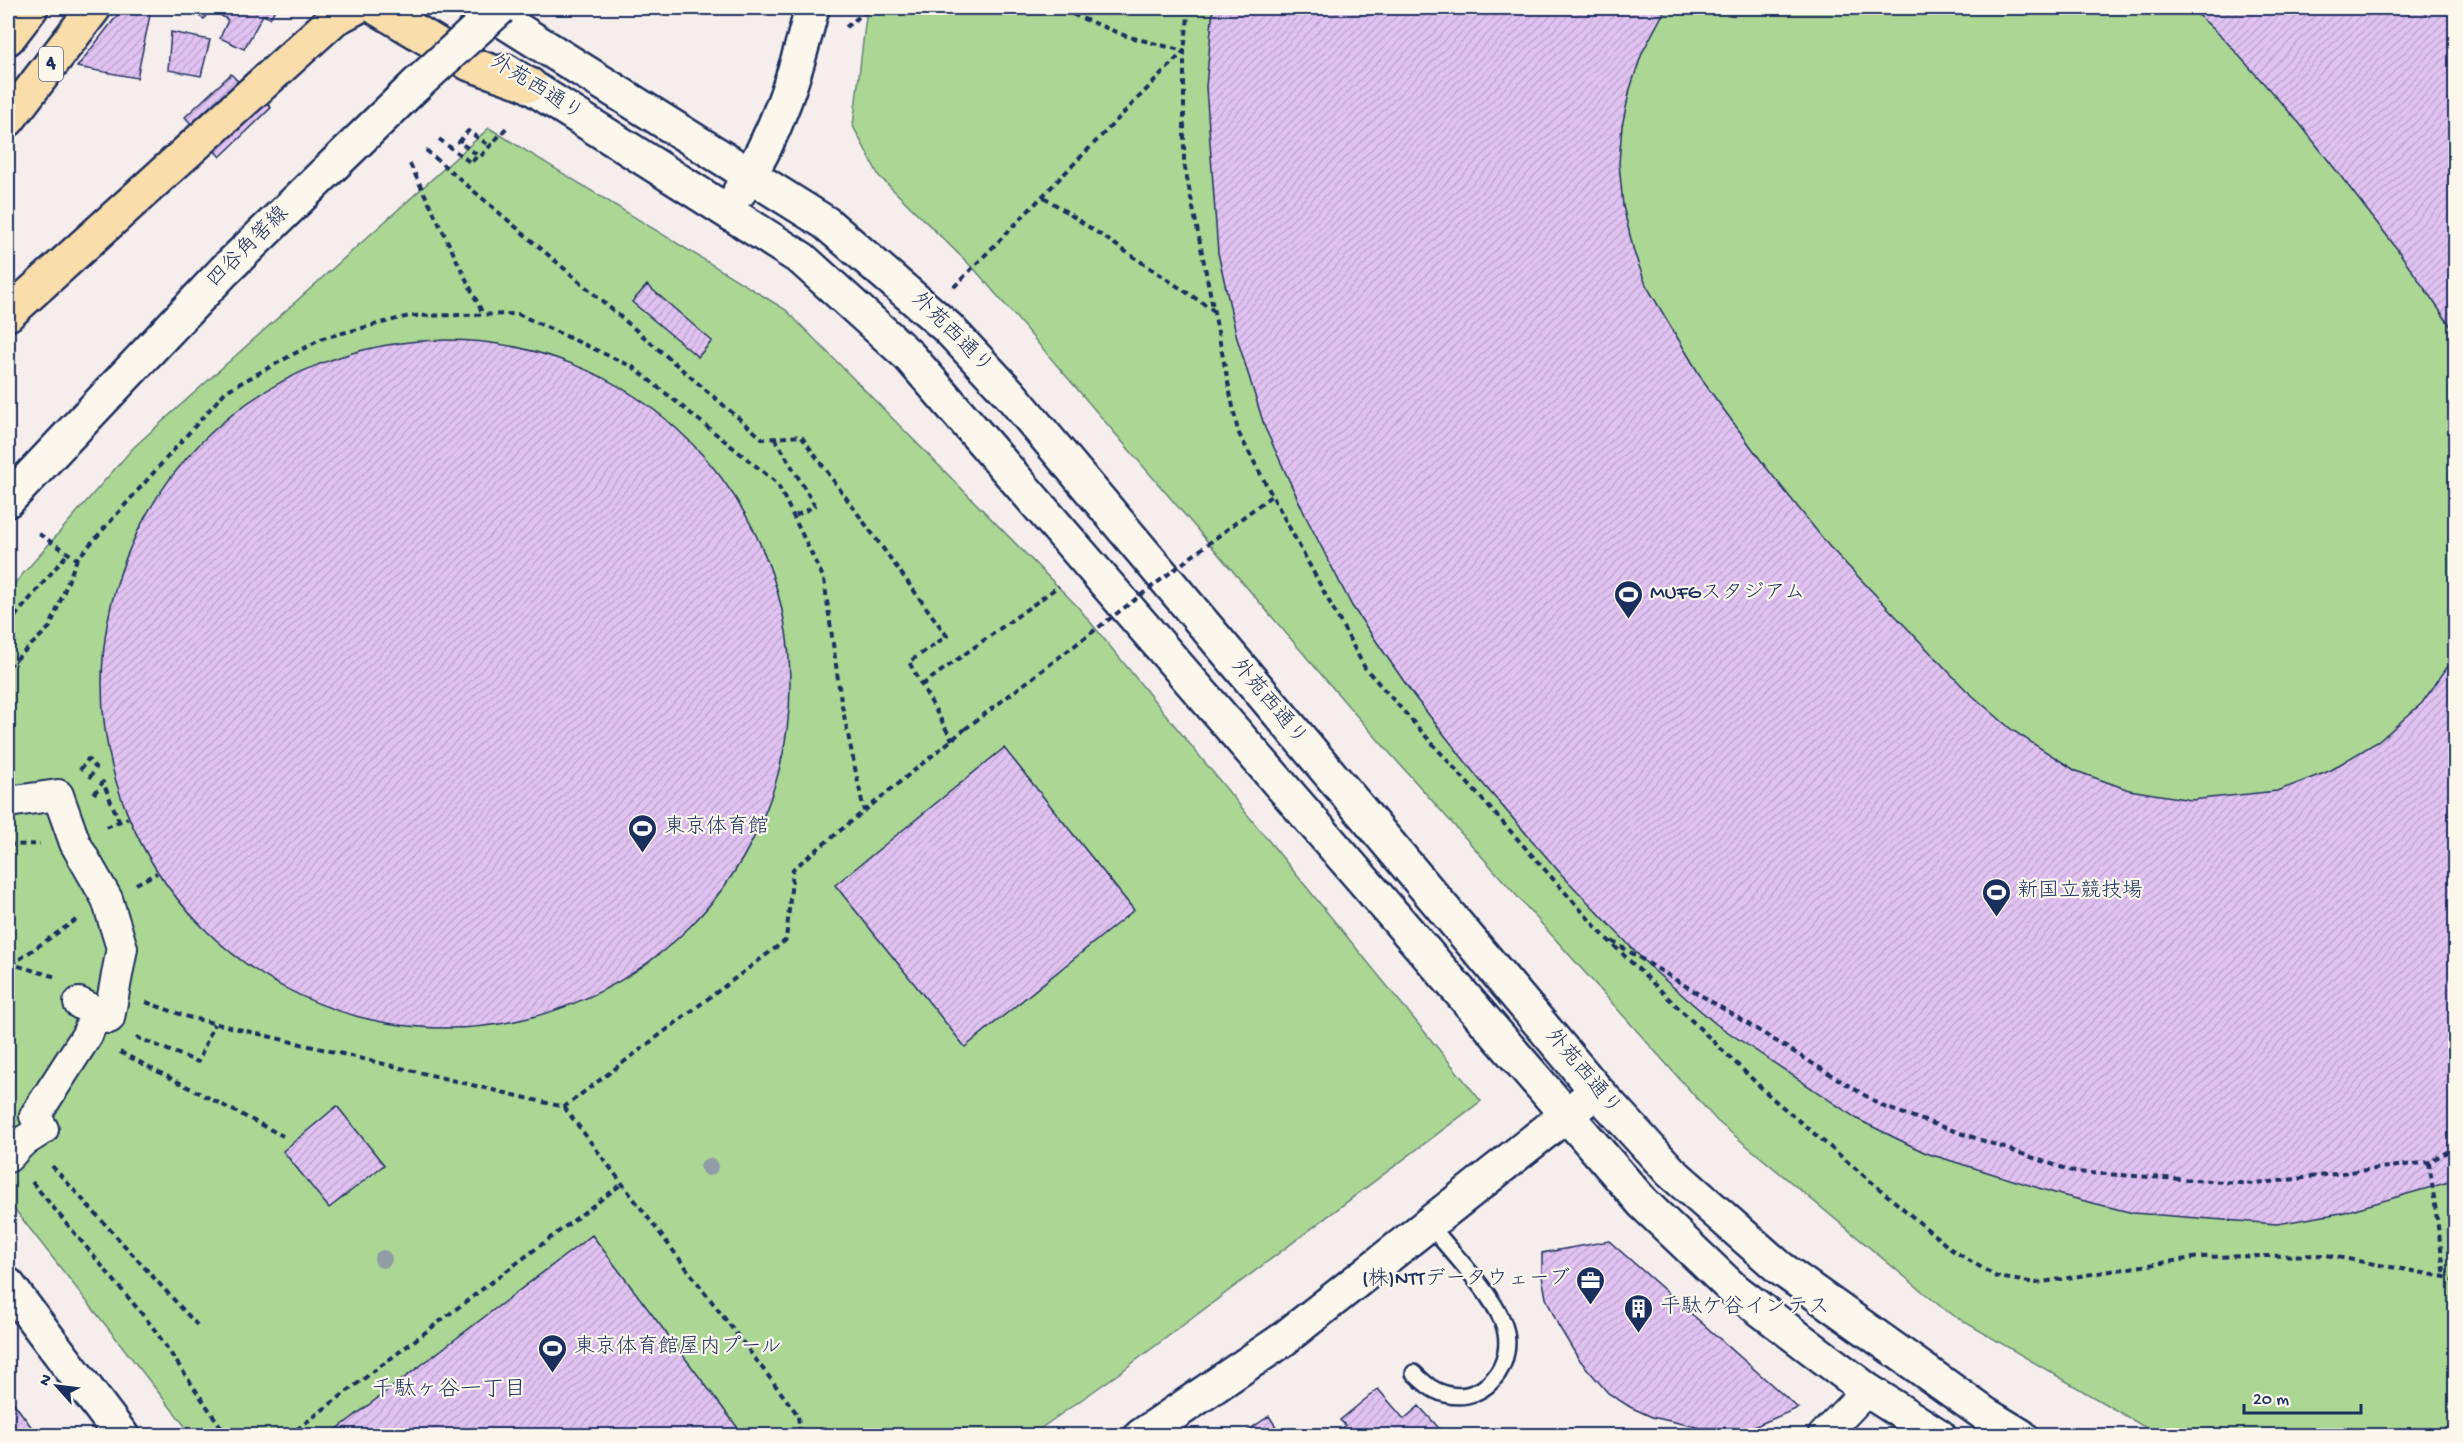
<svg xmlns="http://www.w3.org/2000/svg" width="2463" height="1443" font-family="'Gochi Hand','Klee One',sans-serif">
	<defs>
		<pattern id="building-hatch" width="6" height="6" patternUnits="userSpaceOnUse" patternTransform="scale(1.5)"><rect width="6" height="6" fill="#e1c3f1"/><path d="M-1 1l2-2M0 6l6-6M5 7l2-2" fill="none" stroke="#c0a8d1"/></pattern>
	</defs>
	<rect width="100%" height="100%" fill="#f6eded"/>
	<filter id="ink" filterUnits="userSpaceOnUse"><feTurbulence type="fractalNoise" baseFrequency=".0167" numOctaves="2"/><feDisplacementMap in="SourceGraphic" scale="12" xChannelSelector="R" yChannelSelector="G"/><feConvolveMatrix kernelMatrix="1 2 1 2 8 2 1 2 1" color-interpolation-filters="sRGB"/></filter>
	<g filter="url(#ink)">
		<path fill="#acd694" stroke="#648279" stroke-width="1.5" d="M867,8h1588v1427h-297l-212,-124 -229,-190 -361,-406 -379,-443 -98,-96 -26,-50z
			M489,128l297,182 292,297 403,494 -363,273 -87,61h-839l-184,-234v-610l126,-144z"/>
		<path fill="url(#building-hatch)" stroke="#1b2f5e" stroke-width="1.5" d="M123,8h26l1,7 -13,63 -60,-11z
			M185,8h26l-7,11z
			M220,8h56l-6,10 -7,-3 -19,34 -24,-11 8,-18 -11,-7z
			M1213,8h453l-24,45 -12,36 -8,37 -3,37 4,43 11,46 12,33 59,99 60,82 63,79 138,145 46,40 64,41 53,19 62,10 86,-9 50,-19 52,-31 43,-38 34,-48v525l-115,33 -64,11 -144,-11 -72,-18 -135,-42 -67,-33 -143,-96 -65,-56 -89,-93 -84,-97 -64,-82 -62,-90 -45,-87 -42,-91 -28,-90 -19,-85 -12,-166z
			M2191,8h265v326l-61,-88 -95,-122 -76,-85z
			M171,32l39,8 -9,36 -33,-6z
			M231,74l14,15 6,-6 20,25 -51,49 -35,-40z
			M647,285l65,56 -14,16 -66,-55z
			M102 684a344 344 0 1 1 688 0a344 344 0 1 1-688 0Z
			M1004,748l130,162 -169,137 -130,-162z
			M337,1106l47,59 -55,43 -46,-57z
			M592,1235l152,201h-416z
			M1609,1241l189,167 -47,20h-50l-49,-11 -22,-10 -22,-14 -30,-35 -20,-33 -12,-27 -4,-22v-23z
			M1378,1389l26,30 15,-13 27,30h-112l11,-11 -5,-5z
			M8,1395l30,41h-30z
			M1269,1416l13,20h-42z"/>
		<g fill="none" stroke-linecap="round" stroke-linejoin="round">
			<defs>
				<path id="lane" d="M1414,1373c6,6 13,13 21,17 46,23 86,-27 67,-70 -13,-30 -51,-68 -72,-95"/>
				<path id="street" d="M8,802l50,-7 17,48 32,56 15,49 -13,70 -30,-15 17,10 -9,22 -52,81 8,13 -22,14 -13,14
					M1823,1436l44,-46"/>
				<path id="secondary" d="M483,8l343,215 122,105 61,65 588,698 74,81 109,96 205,146 36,22
					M506,71l296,188 107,97 734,847 89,85 135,102 72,46
					M740,191c37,-57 56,-118 72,-183
					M8,500l217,-230 191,-185
					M8,1285l114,151
					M1141,1436l140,-95 303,-240"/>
				<path id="highway" d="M377,8l93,56 60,21
					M8,38l23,-30
					M8,120l86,-112
					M8,314l326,-295 21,-11"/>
			</defs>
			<use href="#lane" stroke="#1b2f5e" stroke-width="20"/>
			<use href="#street" stroke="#1b2f5e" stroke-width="34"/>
			<use href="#secondary" stroke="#1b2f5e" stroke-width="38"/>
			<use href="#highway" stroke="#1b2f5e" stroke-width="38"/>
			<path stroke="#1b2f5e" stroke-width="4" stroke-dasharray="6 4.5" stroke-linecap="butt" d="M1189,8l-5,43v112l54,269 127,236 239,268 168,162 180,152 45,27 39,6 163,-26 127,-2 119,22 11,5
				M846,27l24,-19
				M439,139l32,24 7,-8 -19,-13 9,-11 22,15
				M426,150l337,289 38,-3 146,200 -38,26 43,78
				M481,156l27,-30
				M410,164l73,150
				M1044,197l169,113
				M954,287l230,-236 -58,-15 -69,-28
				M775,438l40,68 -22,11
				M39,534l38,25 149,-168 97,-53 86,-22 109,-2 115,53 144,116 47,96 17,122 23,110
				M8,625l60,-72
				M8,667l42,-40 27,-68
				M922,685l137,-99
				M80,770l8,-11 8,9 -8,12
				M94,794l9,-12 16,39
				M106,827l22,-9
				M8,845l32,-1
				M136,884l21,-11
				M1612,941l272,166 191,65 180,12 174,-22 27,-15
				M8,963l48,14
				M11,965l65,-45
				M146,1002l42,15 376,90 222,-167 7,-71 172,-140
				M136,1037l62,25 16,-38
				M120,1052l163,84
				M8,1076l3,-111 -2,-128
				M564,1107l234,308 2,21
				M2429,1162l16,115
				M52,1166l145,159
				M32,1182l120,144 75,110
				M288,1436l335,-253"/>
			<use href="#lane" stroke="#fbf7ec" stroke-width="15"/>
			<use href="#street" stroke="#fbf7ec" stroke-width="30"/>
			<use href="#secondary" stroke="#fbf7ec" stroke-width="33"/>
			<use href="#highway" stroke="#f9deab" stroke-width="33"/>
			<defs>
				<path id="secondary-bridge" d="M416,85l84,-77"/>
			</defs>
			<use href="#secondary-bridge" stroke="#1b2f5e" stroke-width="38" stroke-linecap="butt"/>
			<path stroke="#1b2f5e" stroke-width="4" stroke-dasharray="6 4.5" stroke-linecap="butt" d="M965,729l306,-233"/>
			<use href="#secondary-bridge" stroke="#fbf7ec" stroke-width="33"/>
		</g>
		<g fill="#919ca6">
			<circle cx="709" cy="1167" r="9"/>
			<circle cx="383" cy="1259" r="9"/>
		</g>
	</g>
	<defs>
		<symbol id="stadium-pin" viewBox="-11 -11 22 30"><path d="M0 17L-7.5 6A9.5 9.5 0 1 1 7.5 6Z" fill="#1b2f5e" stroke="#fbf7ec"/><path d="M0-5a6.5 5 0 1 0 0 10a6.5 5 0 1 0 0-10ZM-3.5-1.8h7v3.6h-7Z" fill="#fff"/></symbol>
		<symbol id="office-pin" viewBox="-11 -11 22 30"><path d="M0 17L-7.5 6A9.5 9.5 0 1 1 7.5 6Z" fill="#1b2f5e" stroke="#fbf7ec"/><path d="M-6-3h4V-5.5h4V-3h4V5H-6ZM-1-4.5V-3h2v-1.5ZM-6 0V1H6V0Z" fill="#fff"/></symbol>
		<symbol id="building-pin" viewBox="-11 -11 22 30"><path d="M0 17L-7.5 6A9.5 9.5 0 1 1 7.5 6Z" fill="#1b2f5e" stroke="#fbf7ec"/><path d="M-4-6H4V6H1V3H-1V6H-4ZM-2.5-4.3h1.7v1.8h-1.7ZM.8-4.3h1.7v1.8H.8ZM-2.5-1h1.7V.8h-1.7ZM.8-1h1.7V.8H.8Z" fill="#fff"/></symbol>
	</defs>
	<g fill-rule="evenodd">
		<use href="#stadium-pin" x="1612" y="578" width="33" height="45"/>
		<use href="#stadium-pin" x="626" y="812" width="33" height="45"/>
		<use href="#stadium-pin" x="1980" y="876" width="33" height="45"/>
		<use href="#office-pin" x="1574" y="1264" width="33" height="45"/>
		<use href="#building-pin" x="1622" y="1292" width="33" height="45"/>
		<use href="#stadium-pin" x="536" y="1332" width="33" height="45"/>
	</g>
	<g text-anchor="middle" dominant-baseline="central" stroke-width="4.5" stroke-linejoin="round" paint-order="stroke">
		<rect fill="#fbf7ec" stroke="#5e6b89" stroke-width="1.5" x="39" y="47" width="24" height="34" rx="4.5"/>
		<g font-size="20" font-weight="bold" fill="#1b2f5e">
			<text x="51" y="64">4</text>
		</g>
		<g font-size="21" fill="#1b2f5e" stroke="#fbf7ec">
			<text transform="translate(536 89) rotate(32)">外苑西通り</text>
			<text transform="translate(249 248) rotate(-45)">四谷角筈線</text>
			<text transform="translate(951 334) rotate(45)">外苑西通り</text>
			<text transform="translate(1268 703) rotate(50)">外苑西通り</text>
			<text transform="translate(1582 1073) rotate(50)">外苑西通り</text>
		</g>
		<g font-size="21" fill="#1b2f5e" stroke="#fbf7ec" text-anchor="start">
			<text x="1650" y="594">MUFGスタジアム</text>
			<text x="664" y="828">東京体育館</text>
			<text x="2017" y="892">新国立競技場</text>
			<text x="1570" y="1280" text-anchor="end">(株)NTTデータウェーブ</text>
			<text x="1660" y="1308">千駄ケ谷インテス</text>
			<text x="574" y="1348">東京体育館屋内プール</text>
		</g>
		<g font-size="22" fill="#1b2f5e" stroke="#fbf7ec">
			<text x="449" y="1391">千駄ヶ谷一丁目</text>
		</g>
	</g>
	<rect width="2463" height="1443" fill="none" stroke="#fbf7ec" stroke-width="30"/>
	<rect x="15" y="15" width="2433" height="1413" fill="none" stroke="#1b2f5e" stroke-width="2" filter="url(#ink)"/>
	<g transform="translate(57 1386) rotate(298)" stroke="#fbf7ec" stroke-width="4.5" paint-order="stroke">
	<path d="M0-4.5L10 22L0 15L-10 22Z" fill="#1b2f5e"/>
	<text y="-9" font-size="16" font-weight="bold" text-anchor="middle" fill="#1b2f5e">N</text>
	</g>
	<path d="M2244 1404v9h117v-9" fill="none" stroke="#1b2f5e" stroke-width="3"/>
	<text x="2253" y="1404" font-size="18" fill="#1b2f5e" stroke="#fbf7ec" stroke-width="4.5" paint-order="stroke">20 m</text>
</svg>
